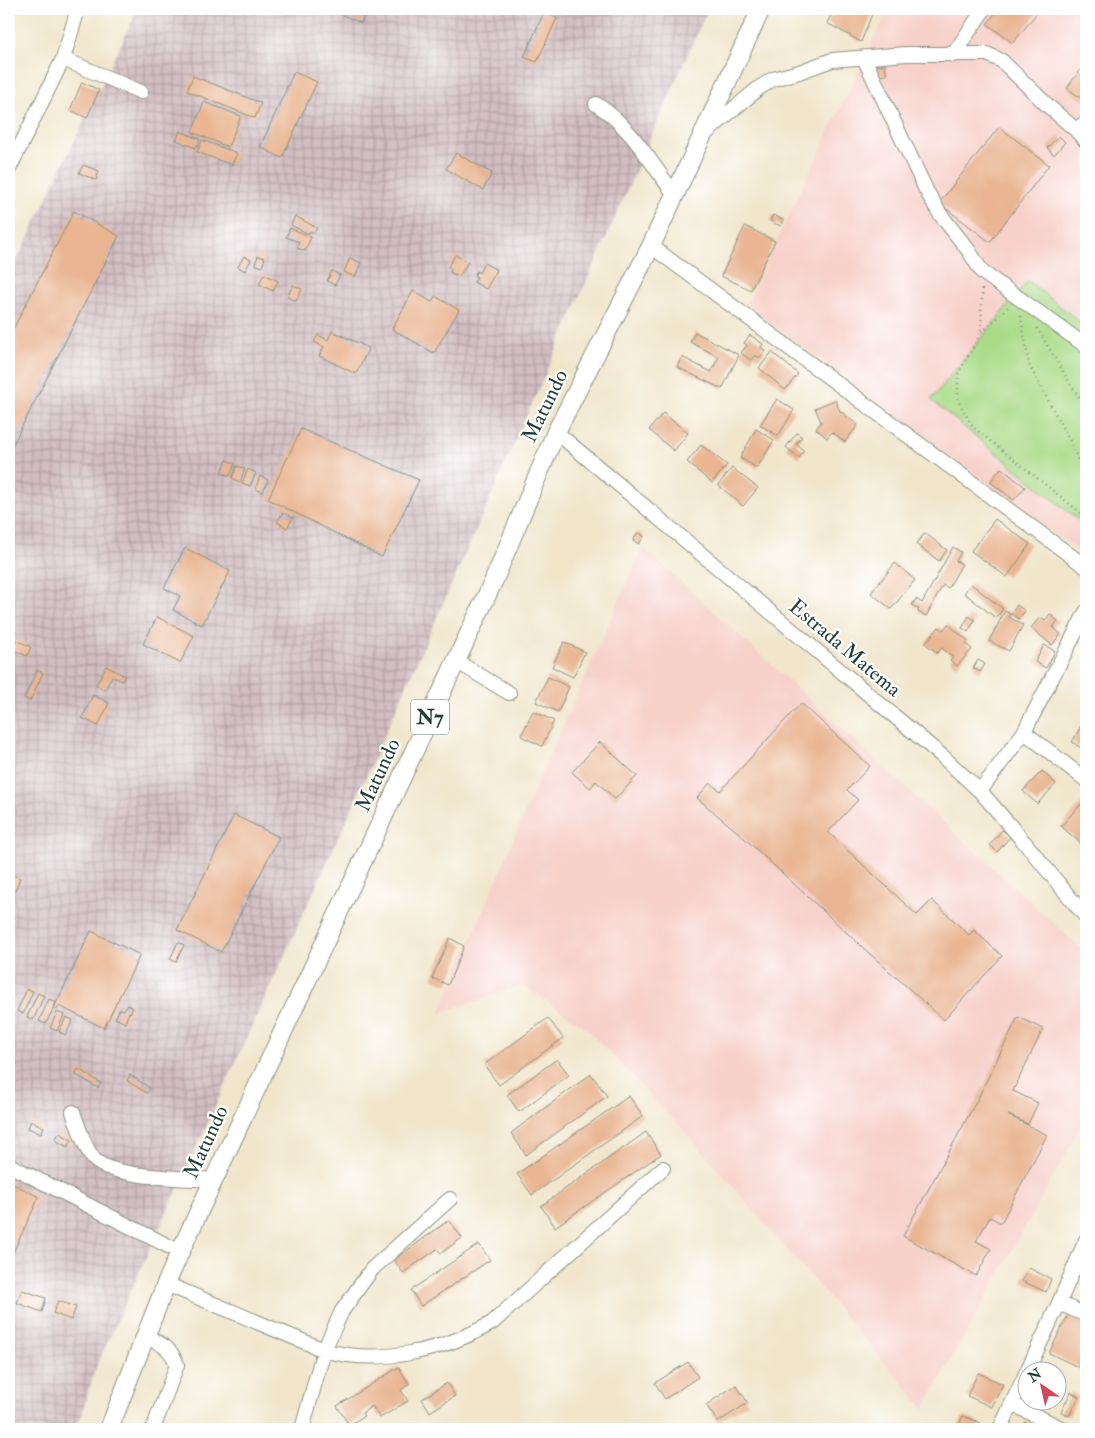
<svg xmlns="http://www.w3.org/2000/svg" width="1095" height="1438" font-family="'IM FELL Double Pica',serif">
	<defs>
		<pattern id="industrial-grid" width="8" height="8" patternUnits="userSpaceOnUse" patternTransform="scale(1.25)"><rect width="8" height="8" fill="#d2bec2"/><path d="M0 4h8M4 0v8" fill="none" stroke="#aa9c9e"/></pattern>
	</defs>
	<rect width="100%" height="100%" fill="#fff"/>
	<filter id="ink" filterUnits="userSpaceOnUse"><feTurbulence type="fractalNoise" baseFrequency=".02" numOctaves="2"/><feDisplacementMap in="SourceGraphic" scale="10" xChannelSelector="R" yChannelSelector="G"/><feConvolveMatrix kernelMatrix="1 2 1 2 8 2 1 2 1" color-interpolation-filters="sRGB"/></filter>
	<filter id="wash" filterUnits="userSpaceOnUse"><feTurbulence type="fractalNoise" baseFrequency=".0096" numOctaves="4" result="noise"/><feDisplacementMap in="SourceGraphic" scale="20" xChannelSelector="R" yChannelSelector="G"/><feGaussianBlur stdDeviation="1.12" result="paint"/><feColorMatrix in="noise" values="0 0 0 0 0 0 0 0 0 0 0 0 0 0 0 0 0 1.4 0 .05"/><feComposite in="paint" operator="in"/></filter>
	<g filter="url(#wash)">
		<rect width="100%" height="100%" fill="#f1e6cc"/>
		<path fill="#f7d0ca" d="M888,9h198v548l-340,-252z
			M643,547l443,406v165l-162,290 -235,-272 -103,-108 -63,-43 -83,28 97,-229z"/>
		<path fill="url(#industrial-grid)" d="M137,9h571l-353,792 -259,566 -19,62h-68v-1152l125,-260z"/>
		<path fill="#abdb89" stroke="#658c5e" d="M1028,281l58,46v199l-155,-126z"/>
		<g id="blocks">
			<path fill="#e9b592" d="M329,9h38l-6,14z
				M834,9h30l8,5 -11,28 -34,-19z
				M998,9h42l-27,34 -26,-19z
				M544,12l13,6 -20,44 -13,-5z
				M1086,62v40l-19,-14z
				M885,65l2,10 -11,2 -2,-11z
				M294,72l23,10 -35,76 -22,-11z
				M193,76l68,27 -6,15 -68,-27z
				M82,82l17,8 -12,28 -17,-8z
				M204,102l37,14 -13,31 -36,-15z
				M999,127l50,38 -59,77 -51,-39z
				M180,131l20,8 -4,9 -20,-8z
				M1059,136l6,6 -11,13 -7,-7z
				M202,140l35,13 -5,12 -35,-13z
				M456,153l36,20 -9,17 -37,-21z
				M83,165l16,6 -3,9 -17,-7z
				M74,211l45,25 -110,216v-115z
				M773,215l11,5 -3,6 -11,-5z
				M295,216l22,12 -3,5 -4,-2 -2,3 -17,-9z
				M745,226l30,15 -24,49 -30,-14z
				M290,228l21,9 -6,14 -8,-3 2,-6 -13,-5z
				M455,255l13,7 -7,12h-1l-2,2 -8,-4 1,-3 -3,-2z
				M244,256l7,4 -6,11 -7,-4z
				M258,256l7,2 -3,9 -7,-3z
				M350,258l11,5 -6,14 -11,-5z
				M484,263l13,7 -11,19 -12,-7 3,-5 -3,-1 3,-5 2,2z
				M332,271l8,4 -5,10 -8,-4z
				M264,274l14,7 -5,10 -14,-7z
				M293,285l9,4 -6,12 -9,-4z
				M413,291l19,11 3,-6 24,14 -25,43 -42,-24z
				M332,331l37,17 -13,26 -37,-18 5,-9 -10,-5 4,-7 10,5z
				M695,332l44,23 -17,34 -45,-22 5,-10 29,15 8,-15 -29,-15z
				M750,335l13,9 -2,3 4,4 -6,7 -4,-3 -4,5 -10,-7 6,-8 -3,-2z
				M772,352l26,22 -13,16 -26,-22z
				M777,399l17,11 -16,26 -18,-11z
				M835,400l5,11 18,14 -13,17 -13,-10 -5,6 -11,-9 5,-7 -6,-14z
				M663,413l25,20 -14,18 -25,-21z
				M301,429l118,51 -37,77 -114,-58z
				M756,429l18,11 -17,28 -17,-10z
				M797,433l5,4 -6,7 8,7 -5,7 -13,-11z
				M701,445l26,20 -15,18 -25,-21z
				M227,460l8,4 -5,12 -9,-3z
				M237,466l8,3 -5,13 -8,-4z
				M732,468l26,20 -15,18 -25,-21z
				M1001,468l24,19 -11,13 -24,-18z
				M248,469l8,4 -6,13 -8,-3z
				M260,476l8,4 -5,12 -8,-3z
				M283,513l10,5 -6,10 -10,-6z
				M995,519l35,25 -23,33 -36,-26z
				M638,532l6,4 -5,8 -6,-3z
				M925,533l22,17 -8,11 -23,-17z
				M953,547l8,5 -5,9 6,3 -14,24 -5,-3 -17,31 -8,-4 1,-3 -7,-4 4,-6 6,4z
				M185,548l45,23 -28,54 -29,-15 7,-14 -16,-8z
				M895,563l20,17 -24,29 -20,-16z
				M971,584l32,25 -7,9 -32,-25z
				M1017,605l8,6 -6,8 -8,-5z
				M1005,611l5,3 -1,3 14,8 -14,26 -20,-10z
				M1050,614l8,7 -5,6 8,7 -9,11 -21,-17 9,-11 5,4z
				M969,616l6,4 -7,12 -6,-4z
				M157,617l37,19 -14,27 -37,-19z
				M948,624l20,17 -2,3 6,5 -15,17 -7,-6 3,-3 -11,-9 -5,5 -12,-10 14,-16 4,3z
				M9,637l22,10 -4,9 -18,-8z
				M564,642l21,10 -12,25 -21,-10z
				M1044,645l11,6 -9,17 -11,-6z
				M978,660l7,4 -5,8 -7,-4z
				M106,666l19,10 -3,5 -10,-5 -7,14 -9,-5z
				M37,670l6,3 -13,28 -6,-3z
				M548,677l21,10 -11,25 -22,-10z
				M93,695l16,8 -11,23 -16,-8z
				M801,703l69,63 -23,24 11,10 -30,32 89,83 15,-15 37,35 5,-5 28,26 -58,64 -85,-76 -118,-109 -44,-37 13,-15 10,8z
				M533,711l21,10 -12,25 -21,-10z
				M1086,717v34l-14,-9z
				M600,742l37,34 -22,23 -19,-18 -6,7 -18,-16z
				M1042,771l14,13 -19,20 -14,-13z
				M1084,801l2,2v45l-25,-22z
				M234,815l45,22 -58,115 -44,-22z
				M1002,830l9,6 -14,16 -7,-7z
				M13,875l7,3 -5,13 -6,-2z
				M91,931l49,24 -36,73 -45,-22 -2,4 -3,-2z
				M450,938l14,8 -16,39 -16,-7z
				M178,942l6,3 -8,17 -6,-3z
				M27,989l6,2 -10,23 -6,-3z
				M38,993l6,3 -11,24 -6,-3z
				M49,999l7,3 -10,22 -7,-3z
				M127,1005l6,3 -3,5 -1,-1 -4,11 -10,-5 5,-9 4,1z
				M57,1012l7,3 -7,16 -7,-3z
				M66,1017l7,3 -7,15 -7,-3z
				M1018,1017l25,12 -30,62 25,12 -10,21 -20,-9 39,20 -46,88 -11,-6 -14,24 15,8 -15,27 -73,-40 74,-136z
				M548,1018l15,20 -64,47 -15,-20z
				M557,1059l12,16 -50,37 -12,-17z
				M78,1069l23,14 -3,5 -23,-14z
				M591,1074l16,22 -81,59 -15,-22z
				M130,1075l20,13 -3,5 -20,-12z
				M629,1096l14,20 -111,79 -15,-21z
				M31,1121l13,6 -3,7 -13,-6z
				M646,1132l15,22 -106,73 -14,-21z
				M59,1133l13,7 -4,7 -13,-7z
				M9,1182l30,15 -30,64z
				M449,1220l13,18 -21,15 -4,-4 -34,24 -9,-13z
				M479,1244l11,16 -69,46 -10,-16z
				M1029,1268l22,11 -5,13 -24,-11z
				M22,1290l24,8 -4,14 -25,-9z
				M58,1301l18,6 -5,13 -18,-7z
				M1069,1313l17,9v49l-37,-18z
				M688,1362l10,15 -33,22 -10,-16z
				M399,1367l10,17 -8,6 7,11 -28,17 -8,-12 -10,7 2,3 -15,9 -12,-19z
				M978,1373l25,11 -11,23 -25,-11z
				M447,1383l8,13 -25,16 -8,-13z
				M736,1385l12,18 -30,19 -12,-17z
				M1071,1392l8,5 -10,19 -8,-4z
				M963,1416l18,7 -3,6h-21z
				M1025,1422l16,7h-20z"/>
		</g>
	</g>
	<g filter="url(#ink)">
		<use href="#blocks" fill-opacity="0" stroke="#889280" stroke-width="1"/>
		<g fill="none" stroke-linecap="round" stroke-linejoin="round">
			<defs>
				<path id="minor" d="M953,55l31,-46
					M864,58l62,132 14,24 29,37 13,21 104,74
					M63,59l78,33
					M596,104c34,21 55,59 79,91
					M1076,130l10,11
					M704,135l26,-23 29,-24 14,-9 26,-7 33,-12 74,-6h81l15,7 45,44 29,25 10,-8
					M9,169l54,-110 15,-50
					M651,246l435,321
					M556,432l386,324 38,35 45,52 61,74
					M456,661l53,32
					M1024,732l62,-120
					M980,791l44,-59 62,48
					M73,1112c4,11 14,43 23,49 20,17 89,17 117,19
					M9,1165l171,87
					M166,1284l158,66c55,16 119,1 168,-27l171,-155
					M1059,1303l27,12
					M145,1336c16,8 26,11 32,29l-24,64
					M1012,1404l51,25
					M302,1429l22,-79 18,-39 30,-42 78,-70
					M1000,1429l59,-126 27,-63"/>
				<path id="major" d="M109,1429l57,-145 14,-32 314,-672 62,-148 95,-186 110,-237"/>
			</defs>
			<use href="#minor" stroke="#889280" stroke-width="16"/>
			<use href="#major" stroke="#889280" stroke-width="20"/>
			<path stroke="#889280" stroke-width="2.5" stroke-dasharray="1 4" stroke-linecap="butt" d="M982,289l-1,44 -23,41v27l15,26 113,90
				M1021,316l8,49 42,78 15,36
				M1037,328l34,57 15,23
				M982,332l26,-25"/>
			<use href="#minor" stroke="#fff" stroke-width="14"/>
			<use href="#major" stroke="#fff" stroke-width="18"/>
		</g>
	</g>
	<g text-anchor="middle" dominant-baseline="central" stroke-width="4.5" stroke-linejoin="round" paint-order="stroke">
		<rect fill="#fff" stroke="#627771" stroke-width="1" x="411" y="699.5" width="38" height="35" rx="4"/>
		<g font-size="20" font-weight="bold" fill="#1f3d34">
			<text x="430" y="717">N7</text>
		</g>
		<g font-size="21" fill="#1f3d34" stroke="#fff">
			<text transform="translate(545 406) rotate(-64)">Matundo</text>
			<text transform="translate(845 648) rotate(40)">Estrada Matema</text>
			<text transform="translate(378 775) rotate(-65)">Matundo</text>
			<text transform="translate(206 1142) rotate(-65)">Matundo</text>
		</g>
	</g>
	<rect width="1095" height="1438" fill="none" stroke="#fff" stroke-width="30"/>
	<g transform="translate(1042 1386) rotate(326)"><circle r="24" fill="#ffffff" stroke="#a5b1ae"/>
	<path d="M0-4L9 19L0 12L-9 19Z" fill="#d1495b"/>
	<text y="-8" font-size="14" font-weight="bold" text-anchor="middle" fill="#1f3d34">N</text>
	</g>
</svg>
